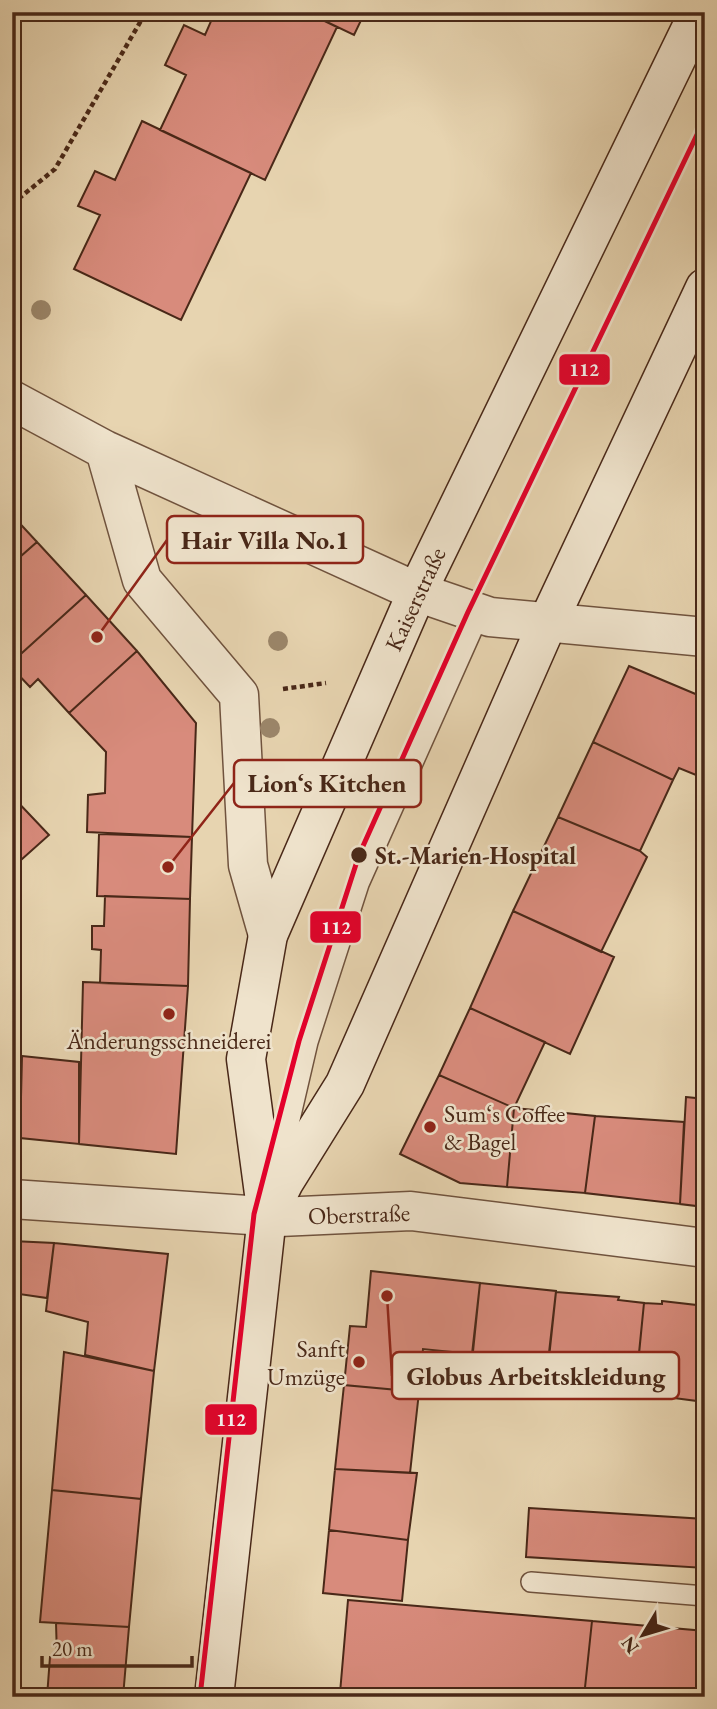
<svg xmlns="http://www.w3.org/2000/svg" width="717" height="1709" font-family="'EB Garamond',serif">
	<rect width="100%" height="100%" fill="#e7d4b0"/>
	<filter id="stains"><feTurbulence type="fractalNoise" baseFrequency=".00286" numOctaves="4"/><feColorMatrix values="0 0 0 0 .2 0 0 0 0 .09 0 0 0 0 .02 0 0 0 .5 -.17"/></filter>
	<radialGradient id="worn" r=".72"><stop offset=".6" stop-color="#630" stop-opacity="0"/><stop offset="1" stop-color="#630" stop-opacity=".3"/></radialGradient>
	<path fill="#d88b7c" stroke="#492818" stroke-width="2" d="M215,12h91l31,15 -72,153 -105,-50 26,-55 -21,-10 19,-40 21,10z
		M306,12h59l-11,23z
		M142,121l109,52 -70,147 -107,-51 26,-54 -22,-9 17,-35 20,9z
		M12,515l25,27 -25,22z
		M37,542l49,53 -74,67v-98z
		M86,595l51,56 -68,62 -31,-34 -8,8 -18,-19v-6z
		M137,651l59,72 -4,114 -105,-5 1,-37 17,-2 1,-41 -37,-39z
		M629,666l76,32 -4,79 -22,-9 -6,12 -80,-38z
		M705,736v76h-7z
		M593,742l80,38 -33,71 -82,-34z
		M12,796l37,39 -37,33z
		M558,817l82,34 7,6 -46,95 -88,-41z
		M99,834l93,3 -2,62 -93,-3z
		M105,896l85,3 -2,87 -88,-3 1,-33 -9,-1v-23h12z
		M513,911l101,46 -44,97 -100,-46z
		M83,982l105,4 -12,168 -97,-10z
		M470,1008l75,34 -31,66 -75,-33z
		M22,1056l57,6v82l-59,-6z
		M439,1075l75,33 -7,79 -47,-4 -60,-29z
		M686,1097l19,2v108l-25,-3z
		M12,1099l9,1 -1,38h-8z
		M514,1108l81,8 -10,77 -78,-6z
		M595,1116l89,6 -4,82 -95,-11z
		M12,1241l42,2 -7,55 -35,-5z
		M54,1243l114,11 -14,117 -69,-16 3,-33 -42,-11z
		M371,1271l109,12 -8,71 -49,-5 -4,43 -75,-7 6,-59 16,1z
		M480,1283l76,8 -10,88 -75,-8z
		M556,1292l63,5 -1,3 26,3 -8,82 -52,-6v9l-8,-1v3l-30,-4z
		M662,1301l43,5v96l-70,-9 9,-90 18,1z
		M64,1352l90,19 -13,128 -89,-9z
		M344,1385l75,7 -9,81 -75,-4z
		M335,1469l82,4 -9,67 -79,-10z
		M52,1490l89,9 -12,128 -89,-5z
		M529,1508l176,11v49l-179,-11z
		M329,1530l79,10 -6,61 -79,-8z
		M348,1600l244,21 -8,76h-194l-50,-4z
		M592,1621l113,10v66h-121z
		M56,1623l73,4 -6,70h-76l3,-40h7z"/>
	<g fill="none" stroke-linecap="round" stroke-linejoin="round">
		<defs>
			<path id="lane" d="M278,1171l30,-129 51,-158 120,-269
				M531,1582l174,14"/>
			<path id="street" d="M12,400l93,50 312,142 73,25 215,20
				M105,450l37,130 97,115 9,170 20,70
				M12,1199l267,18 132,-6 294,37"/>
			<path id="secondary" d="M267,1216l17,-34 61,-98 202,-460 158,-336
				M214,1697l53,-481 -21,-157 22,-124 149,-343 282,-580"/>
		</defs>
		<use href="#lane" stroke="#70533e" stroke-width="22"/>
		<use href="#street" stroke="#70533e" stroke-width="41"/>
		<use href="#secondary" stroke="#492818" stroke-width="41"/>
		<path stroke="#492818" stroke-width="4.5" stroke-dasharray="5 3.5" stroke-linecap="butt" d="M12,204l43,-35 91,-157
			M283,689l43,-6"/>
		<use href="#lane" stroke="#efe3cc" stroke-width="19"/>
		<use href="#street" stroke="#efe3cc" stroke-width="38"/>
		<use href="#secondary" stroke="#efe3cc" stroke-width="38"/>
		<defs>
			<path id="tram-1" d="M200,1697l54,-483 45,-173 60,-186 109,-243 237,-494"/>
		</defs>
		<use href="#tram-1" stroke="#efe3cc" stroke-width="10"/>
		<use href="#tram-1" stroke="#e4002b" stroke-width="5"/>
	</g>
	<g fill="#9b866a">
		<circle cx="41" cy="310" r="10"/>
		<circle cx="278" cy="641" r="10"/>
		<circle cx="270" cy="728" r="10"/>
	</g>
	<circle fill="#492818" stroke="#efe3cc" stroke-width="2.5" cx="359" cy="855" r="9"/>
	<g fill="#8f2418" stroke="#efe3cc" stroke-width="2.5">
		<circle cx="169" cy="1014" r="7"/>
		<circle cx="430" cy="1127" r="7"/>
		<circle cx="359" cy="1362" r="7"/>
	</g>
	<g text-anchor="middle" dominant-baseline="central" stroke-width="5" stroke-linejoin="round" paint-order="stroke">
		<g font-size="24" fill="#492818" stroke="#efe3cc">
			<text transform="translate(415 599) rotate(-65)">Kaiserstraße</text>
			<text transform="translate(359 1214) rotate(-2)">Oberstraße</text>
		</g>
		<g font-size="24" font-weight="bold" fill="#492818" stroke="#efe3cc" text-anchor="start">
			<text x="375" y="855">St.-Marien-Hospital</text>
		</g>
		<g font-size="24" fill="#492818" stroke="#efe3cc">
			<text x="169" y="1040">Änderungsschneiderei</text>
			<text x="444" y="1113" text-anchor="start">Sum‘s Coffee<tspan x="444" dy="28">&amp; Bagel</tspan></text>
			<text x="345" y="1348" text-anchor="end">Sanft<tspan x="345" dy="28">Umzüge</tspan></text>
		</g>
	</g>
	<path fill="none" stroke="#8f2418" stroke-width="2.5" d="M97 637L167 540M168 867L234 783M387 1296L392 1376"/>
	<g fill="#8f2418" stroke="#efe3cc" stroke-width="2.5">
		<circle cx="97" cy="637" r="7"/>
		<circle cx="168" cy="867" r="7"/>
		<circle cx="387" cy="1296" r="7"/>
	</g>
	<g fill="#efe3cc" stroke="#8f2418" stroke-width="2.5">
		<rect x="167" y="516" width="196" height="47" rx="7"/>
		<rect x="234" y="760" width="187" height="47" rx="7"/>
		<rect x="392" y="1352" width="287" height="47" rx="7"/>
	</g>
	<g font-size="26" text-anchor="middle" font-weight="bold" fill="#492818">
		<text x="265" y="549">Hair Villa No.1</text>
		<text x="327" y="792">Lion‘s Kitchen</text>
		<text x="536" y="1385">Globus Arbeitskleidung</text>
	</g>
	<g stroke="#efe3cc" stroke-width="2.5">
		<rect x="558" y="353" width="53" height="33" rx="7" fill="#e4002b"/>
		<rect x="309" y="910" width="53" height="34" rx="7" fill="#e4002b"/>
		<rect x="204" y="1403" width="54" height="33" rx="7" fill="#e4002b"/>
	</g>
	<g font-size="19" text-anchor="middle" font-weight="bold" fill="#fff">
		<text x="584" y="376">112</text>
		<text x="336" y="934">112</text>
		<text x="231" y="1426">112</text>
	</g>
	<rect width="717" height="1709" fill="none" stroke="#e7d4b0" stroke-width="42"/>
	<rect x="14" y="14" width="689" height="1681" fill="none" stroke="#492818" stroke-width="3.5"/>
	<rect x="21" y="21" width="675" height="1667" fill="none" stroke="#492818" stroke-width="2"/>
	<g transform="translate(643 1635) rotate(232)" stroke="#efe3cc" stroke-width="5" paint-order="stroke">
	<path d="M0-5L12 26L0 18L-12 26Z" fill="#492818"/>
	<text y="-10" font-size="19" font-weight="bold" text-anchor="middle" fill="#492818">N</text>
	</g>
	<path d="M42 1656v10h150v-10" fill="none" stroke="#492818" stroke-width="3.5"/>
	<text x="52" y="1656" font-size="21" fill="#492818" stroke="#efe3cc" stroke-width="5" paint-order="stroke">20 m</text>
	<rect width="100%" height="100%" filter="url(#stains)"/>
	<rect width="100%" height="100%" fill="url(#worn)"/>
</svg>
